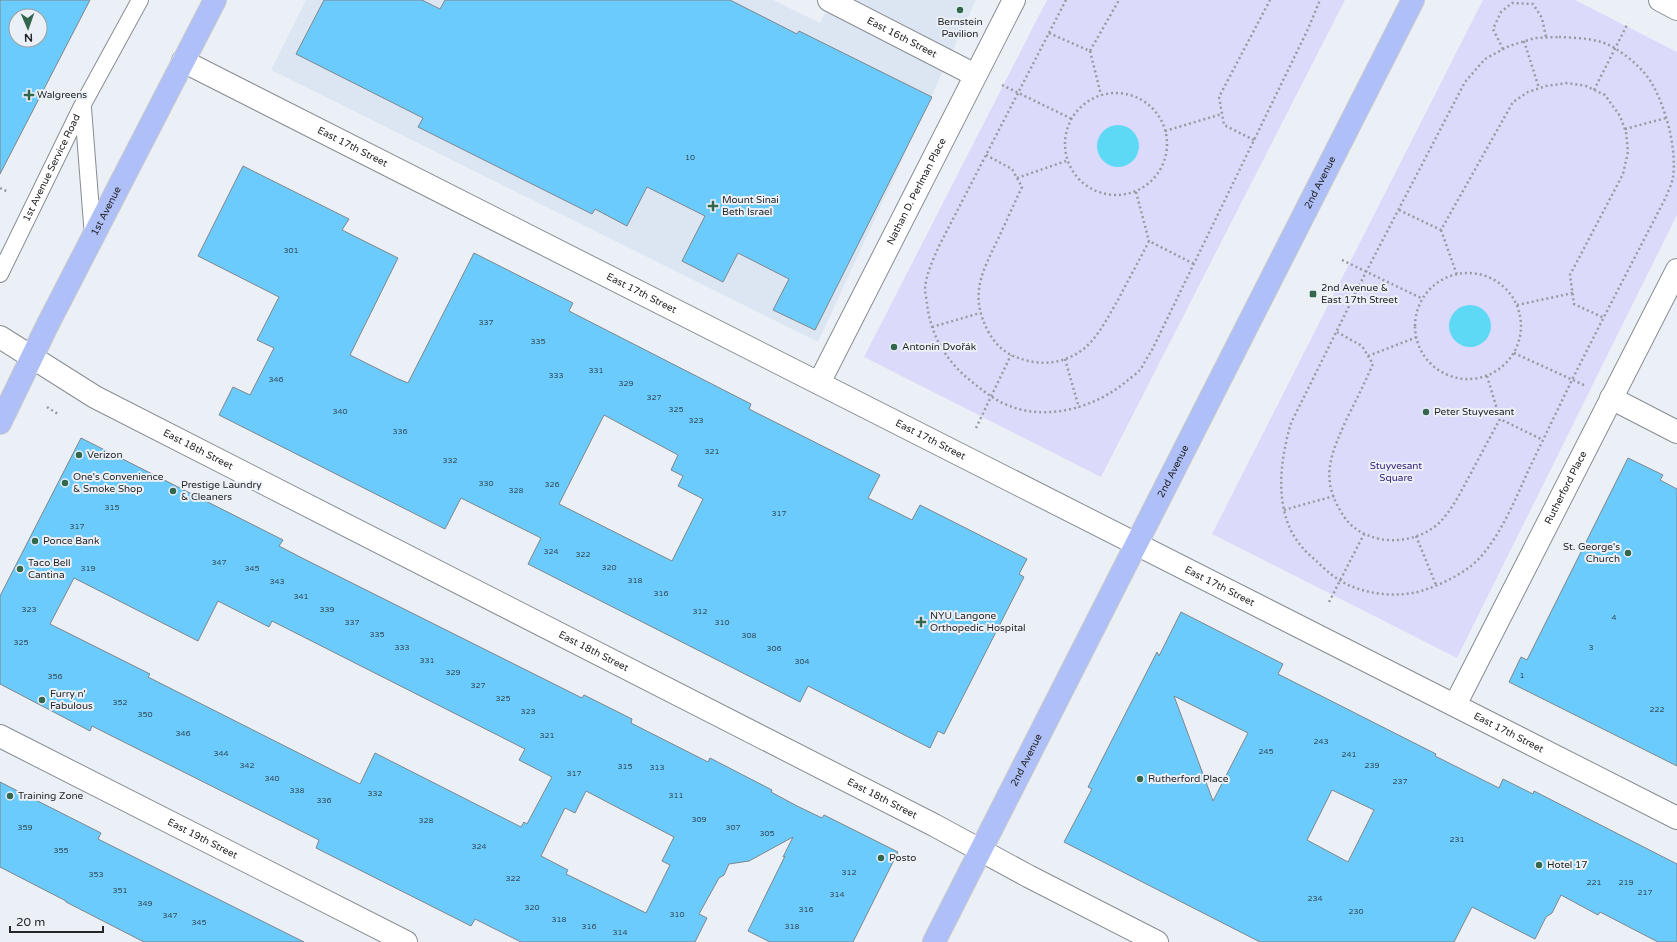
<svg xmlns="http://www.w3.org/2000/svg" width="1677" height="942" font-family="'Varela Round',sans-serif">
	<rect width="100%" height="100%" fill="#ebf0f7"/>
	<path fill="#dce6f3" d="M306,0h467l47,23 12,-23h144l-158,342 -547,-272z"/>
	<path fill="#dcdafa" d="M1047,0h298l-244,477 -237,-120z
		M1483,0h92l102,52v163l-220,443 -245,-124z"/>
	<path fill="#5ed9f5" d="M1097 146a21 21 0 1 1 42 0a21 21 0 1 1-42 0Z
		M1449 326a21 21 0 1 1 42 0a21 21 0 1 1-42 0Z"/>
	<path fill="#6bcbfd" stroke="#7f868a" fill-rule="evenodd" d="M0,0h90l-90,174zM16,16h24v24h-24z
		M324,0h98l18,9 5,-9h285l67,34 2,-3 133,66 -117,233 -42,-20 16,-31 -51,-26 -15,29 -41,-21 23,-45 -58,-29 -20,39 -32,-17 -3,5 -174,-87 5,-9 -127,-64z
		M243,166l106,53 -7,11 56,28 -48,97 46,23 12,5 66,-130 99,50 -4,8 182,93 -2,5 131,66 -12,23 44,22 8,-15 107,54 -8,15 5,3 -80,157 -6,-3 -8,17 -122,-62 -8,16 -272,-138 13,-26 -80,-40 -16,31 -226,-114 14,-28 17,8 24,-47 -17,-8 22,-43 -81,-41zM604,415l74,40 -7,15 12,6 -5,10 25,13 -31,62 -113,-57z
		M81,438l202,102 -4,6 25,13 278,139 2,-3 48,24 -1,4 77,39 2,-4 62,32 -1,2 26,14 25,12 2,-3 74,37 -45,90h-83l-22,-11 37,-75 -2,1 10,-20 -44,24 -20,3 -5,11 -5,3 -20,36 8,4 -12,24h-174l-46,-23 -4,7 -155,-78 3,-8 -227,-114 -2,5 -90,-47v-88zM74,578l124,63 20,-40 51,26 3,-6 253,128 -6,11 33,17 -25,47 -3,-2 -3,5 -146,-74 -15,31 -212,-107 2,-3 -100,-50zM586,791l88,46 -12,24 8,4 -24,48 -80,-39 2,-4 -27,-14 24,-48 10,5z
		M1628,458l35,17 -3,5 17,9v277l-168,-84 12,-25 6,3z
		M1181,612l102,52 -5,10 158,80 -1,2 64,32 4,-9 30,15 1,-3 143,73v78h-19l-58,-30 -2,3 -37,-20 -9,18 -6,4 -11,22 -63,-32 -18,35h-194l-196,-100 28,-53 -4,-2 69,-135 2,4zM1174,696l74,37 -35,68zM1332,790l42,20 -26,52 -41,-22z
		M0,782l101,51 -3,6 206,103h-160l-78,-40v-1l-66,-34z"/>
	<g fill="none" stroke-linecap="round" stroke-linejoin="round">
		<defs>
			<g id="service">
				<path d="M83,108l10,129"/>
				<path id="s1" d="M0,274l82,-168 58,-106"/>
			</g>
			<g id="minor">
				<path id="s2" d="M829,0l146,75"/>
				<path d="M1660,0l17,9"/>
				<path id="s3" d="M183,61l1494,757"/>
				<path id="s4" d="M0,337l95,60 839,428 94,51 129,66"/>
				<path id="s5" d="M819,383l195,-383"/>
				<path d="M1611,398l66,34"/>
				<path id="s6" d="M1455,705l222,-435"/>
				<path id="s7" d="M0,736l406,206"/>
			</g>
			<g id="primary">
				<path id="s8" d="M0,423l48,-99 167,-324"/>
				<path id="s9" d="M934,942l479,-942"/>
			</g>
		</defs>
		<use href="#service" stroke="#888d93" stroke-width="18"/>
		<use href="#minor" stroke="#888d93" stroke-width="24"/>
		<use href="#primary" stroke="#cacbcb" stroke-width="24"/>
		<path stroke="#979ba0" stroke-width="2.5" stroke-dasharray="2 3" stroke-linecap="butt" d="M1066,0l-127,246c-6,14 -13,28 -14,43 0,5 2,11 2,15 4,32 19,57 44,77 11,9 22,18 36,24 40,17 90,2 121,-25 4,-3 9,-7 12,-10 4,-6 7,-13 11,-18l157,-323 12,-29
			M1049,33l41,18 29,-51
			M1559,37c19,1 41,1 57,12 13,8 27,20 35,33 15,25 26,67 22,95 -1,7 -5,14 -7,20 -32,62 -64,123 -95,185 -14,29 -28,58 -42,87 -14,31 -34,81 -62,100 -12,8 -27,16 -40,20 -26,10 -63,6 -86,-8 -11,-6 -20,-16 -29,-24 -40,-33 -34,-90 -21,-134l75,-151 99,-190 20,-23 24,-13 26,-8z
			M1524,41l15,47
			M1503,49l-10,-20 8,-17 11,-9 21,1 9,14 4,19
			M1090,51l11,44
			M1002,85l70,34
			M1594,90l34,-67
			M1065 144a51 51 0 1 1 102 0a51 51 0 1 1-102 0Z
			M1625,129l41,-11
			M1165,131l57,-17
			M1254,140l-30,-15 -5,-28 51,-97
			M986,155l26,14 10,18c-8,17 -16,35 -24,52 -17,35 -29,57 -9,94 10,17 22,24 40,28 20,5 44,-1 59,-16 13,-13 21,-30 30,-45 10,-20 21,-39 31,-59l45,23
			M1017,178l52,-18
			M0,188l8,4
			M1136,192l13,49
			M1399,210l42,20 72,-128 15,-10 18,-6 22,-3 18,3 19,9 15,21 6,16 2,20 -5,22 -53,101 4,29 30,14
			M1441,230l16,45
			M1342,260l81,39
			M1415 326a53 53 0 1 1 106 0a53 53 0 1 1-106 0Z
			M1517,305l56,-12
			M932,327l48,-14
			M1337,332l25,14 11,18c-8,18 -16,35 -25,52 -15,34 -29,59 -8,94 9,17 22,25 40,29 20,4 44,-2 59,-16 14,-14 22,-32 31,-48 10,-19 20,-38 30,-56l43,21
			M1514,353l72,33
			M1368,356l49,-19
			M1065,359l14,49
			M1487,376l13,43
			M47,407l11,7
			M976,428l35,-73
			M1284,510l50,-14
			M1416,536l20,49
			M1329,602l35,-68"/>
		<use href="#service" stroke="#fff" stroke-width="16"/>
		<use href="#minor" stroke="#fff" stroke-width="22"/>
		<use href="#primary" stroke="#afbff7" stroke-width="22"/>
	</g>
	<g fill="#32674d" stroke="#ebf0f7" stroke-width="1.5">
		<circle cx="960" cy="10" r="4"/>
		<path d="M27 89h4v4h4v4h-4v4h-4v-4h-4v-4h4z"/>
		<path d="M711 200h4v4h4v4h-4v4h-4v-4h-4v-4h4z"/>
		<rect x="1309" y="290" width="8" height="8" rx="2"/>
		<circle cx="894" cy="347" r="4"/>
		<circle cx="1426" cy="412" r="4"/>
		<circle cx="79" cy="455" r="4"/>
		<circle cx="65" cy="483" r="4"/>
		<circle cx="173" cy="491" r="4"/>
		<circle cx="35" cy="541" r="4"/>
		<circle cx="1628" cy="553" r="4"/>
		<circle cx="20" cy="569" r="4"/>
		<path d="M919 616h4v4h4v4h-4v4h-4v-4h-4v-4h4z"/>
		<circle cx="42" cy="700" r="4"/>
		<circle cx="1140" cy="779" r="4"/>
		<circle cx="10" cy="796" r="4"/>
		<circle cx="881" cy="858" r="4"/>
		<circle cx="1539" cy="865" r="4"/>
	</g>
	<g text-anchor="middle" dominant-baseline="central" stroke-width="4" stroke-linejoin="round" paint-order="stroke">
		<g font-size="8" fill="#364f5d">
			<text x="690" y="157">10</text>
			<text x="291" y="250">301</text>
			<text x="486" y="322">337</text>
			<text x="538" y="341">335</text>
			<text x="596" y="370">331</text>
			<text x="556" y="375">333</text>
			<text x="276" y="379">346</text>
			<text x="626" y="383">329</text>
			<text x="654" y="397">327</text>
			<text x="676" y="409">325</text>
			<text x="340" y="411">340</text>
			<text x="696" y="420">323</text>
			<text x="400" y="431">336</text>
			<text x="712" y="451">321</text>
			<text x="450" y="460">332</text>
			<text x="486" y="483">330</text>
			<text x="552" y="484">326</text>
			<text x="516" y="490">328</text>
			<text x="112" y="507">315</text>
			<text x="779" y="513">317</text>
			<text x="77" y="526">317</text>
			<text x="551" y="551">324</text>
			<text x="583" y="554">322</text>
			<text x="219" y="562">347</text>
			<text x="609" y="567">320</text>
			<text x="88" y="568">319</text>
			<text x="252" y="568">345</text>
			<text x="635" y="580">318</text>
			<text x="277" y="581">343</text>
			<text x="661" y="593">316</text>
			<text x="301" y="596">341</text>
			<text x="29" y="609">323</text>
			<text x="327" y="609">339</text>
			<text x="700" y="611">312</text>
			<text x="1614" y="617">4</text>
			<text x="352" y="622">337</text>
			<text x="722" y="622">310</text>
			<text x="377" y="634">335</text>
			<text x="749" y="635">308</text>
			<text x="21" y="642">325</text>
			<text x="402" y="647">333</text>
			<text x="1591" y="647">3</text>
			<text x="774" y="648">306</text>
			<text x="427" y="660">331</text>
			<text x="802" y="661">304</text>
			<text x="453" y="672">329</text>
			<text x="1522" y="675">1</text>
			<text x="55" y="676">356</text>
			<text x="478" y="685">327</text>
			<text x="503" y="698">325</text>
			<text x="120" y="702">352</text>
			<text x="1657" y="709">222</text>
			<text x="528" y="711">323</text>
			<text x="145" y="714">350</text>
			<text x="183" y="733">346</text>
			<text x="547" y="735">321</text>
			<text x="1321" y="741">243</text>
			<text x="1266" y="751">245</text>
			<text x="221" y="753">344</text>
			<text x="1349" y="754">241</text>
			<text x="247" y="765">342</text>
			<text x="1372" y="765">239</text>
			<text x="625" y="766">315</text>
			<text x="657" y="767">313</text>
			<text x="574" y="773">317</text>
			<text x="272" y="778">340</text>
			<text x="1400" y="781">237</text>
			<text x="297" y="790">338</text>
			<text x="375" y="793">332</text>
			<text x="676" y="795">311</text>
			<text x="324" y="800">336</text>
			<text x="699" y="819">309</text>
			<text x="426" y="820">328</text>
			<text x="25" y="827">359</text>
			<text x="733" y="827">307</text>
			<text x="767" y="833">305</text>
			<text x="1457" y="839">231</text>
			<text x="479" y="846">324</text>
			<text x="61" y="850">355</text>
			<text x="849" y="872">312</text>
			<text x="96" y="874">353</text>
			<text x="513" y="878">322</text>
			<text x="1594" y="882">221</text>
			<text x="1626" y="882">219</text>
			<text x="120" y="890">351</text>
			<text x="1645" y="892">217</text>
			<text x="837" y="894">314</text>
			<text x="1315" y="898">234</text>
			<text x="145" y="903">349</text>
			<text x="532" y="907">320</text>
			<text x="806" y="909">316</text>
			<text x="1356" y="911">230</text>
			<text x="677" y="914">310</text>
			<text x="170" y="915">347</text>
			<text x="559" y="919">318</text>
			<text x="199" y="922">345</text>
			<text x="589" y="926">316</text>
			<text x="792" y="926">318</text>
			<text x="620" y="932">314</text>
		</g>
		<g font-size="10" fill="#242628" stroke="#ebf0f7" text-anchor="start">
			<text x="960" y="22" text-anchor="middle">Bernstein<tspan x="960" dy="12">Pavilion</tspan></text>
			<text x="37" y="95">Walgreens</text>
			<text x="722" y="200">Mount Sinai<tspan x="722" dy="12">Beth Israel</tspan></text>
			<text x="1321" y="288">2nd Avenue &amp;<tspan x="1321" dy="12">East 17th Street</tspan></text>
			<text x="902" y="347">Antonín Dvořák</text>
			<text x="1434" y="412">Peter Stuyvesant</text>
			<text x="87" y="455">Verizon</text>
			<text x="73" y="477">One's Convenience<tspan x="73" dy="12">&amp; Smoke Shop</tspan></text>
			<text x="181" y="485">Prestige Laundry<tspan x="181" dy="12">&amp; Cleaners</tspan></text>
			<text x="43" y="541">Ponce Bank</text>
			<text x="1620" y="547" text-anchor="end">St. George's<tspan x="1620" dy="12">Church</tspan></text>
			<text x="28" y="563">Taco Bell<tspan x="28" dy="12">Cantina</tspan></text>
			<text x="930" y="616">NYU Langone<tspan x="930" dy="12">Orthopedic Hospital</tspan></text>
			<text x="50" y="694">Furry n'<tspan x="50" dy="12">Fabulous</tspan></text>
			<text x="1148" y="779">Rutherford Place</text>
			<text x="18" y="796">Training Zone</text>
			<text x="889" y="858">Posto</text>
			<text x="1547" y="865">Hotel 17</text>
		</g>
		<g font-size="10" fill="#242628" stroke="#ebf0f7">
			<text stroke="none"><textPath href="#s2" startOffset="82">East 16th Street</textPath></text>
			<text stroke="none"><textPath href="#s3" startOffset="190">East 17th Street</textPath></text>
			<text stroke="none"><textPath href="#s1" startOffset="118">1st Avenue Service Road</textPath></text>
			<text stroke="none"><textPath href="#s9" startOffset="852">2nd Avenue</textPath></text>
			<text stroke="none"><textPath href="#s5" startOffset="215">Nathan D. Perlman Place</textPath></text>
			<text stroke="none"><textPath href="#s8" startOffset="237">1st Avenue</textPath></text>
			<text stroke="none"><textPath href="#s3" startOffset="514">East 17th Street</textPath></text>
			<text stroke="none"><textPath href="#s3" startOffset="838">East 17th Street</textPath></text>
			<text stroke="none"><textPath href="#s4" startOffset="228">East 18th Street</textPath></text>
			<text stroke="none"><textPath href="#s9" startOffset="528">2nd Avenue</textPath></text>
			<text stroke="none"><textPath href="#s6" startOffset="244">Rutherford Place</textPath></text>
			<text stroke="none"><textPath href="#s3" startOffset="1162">East 17th Street</textPath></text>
			<text stroke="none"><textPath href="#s4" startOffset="672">East 18th Street</textPath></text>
			<text stroke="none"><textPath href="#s3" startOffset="1486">East 17th Street</textPath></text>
			<text stroke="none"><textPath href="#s9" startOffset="204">2nd Avenue</textPath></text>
			<text stroke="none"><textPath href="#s4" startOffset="996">East 18th Street</textPath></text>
			<text stroke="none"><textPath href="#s7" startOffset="227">East 19th Street</textPath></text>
		</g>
		<g font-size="10" fill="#3b237f" stroke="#ebf0f7">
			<text x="1396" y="466">Stuyvesant<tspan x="1396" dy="12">Square</tspan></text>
		</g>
	</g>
	<g transform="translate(28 28) rotate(178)"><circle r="19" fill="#ebf0f7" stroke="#9b9fa4"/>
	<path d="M0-3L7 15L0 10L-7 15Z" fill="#32674d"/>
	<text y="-6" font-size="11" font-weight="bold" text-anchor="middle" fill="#242628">N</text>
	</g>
	<path d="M10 926v6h93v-6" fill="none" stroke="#242628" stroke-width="2"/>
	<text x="16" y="926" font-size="12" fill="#242628" stroke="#ebf0f7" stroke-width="3" paint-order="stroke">20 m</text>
</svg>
